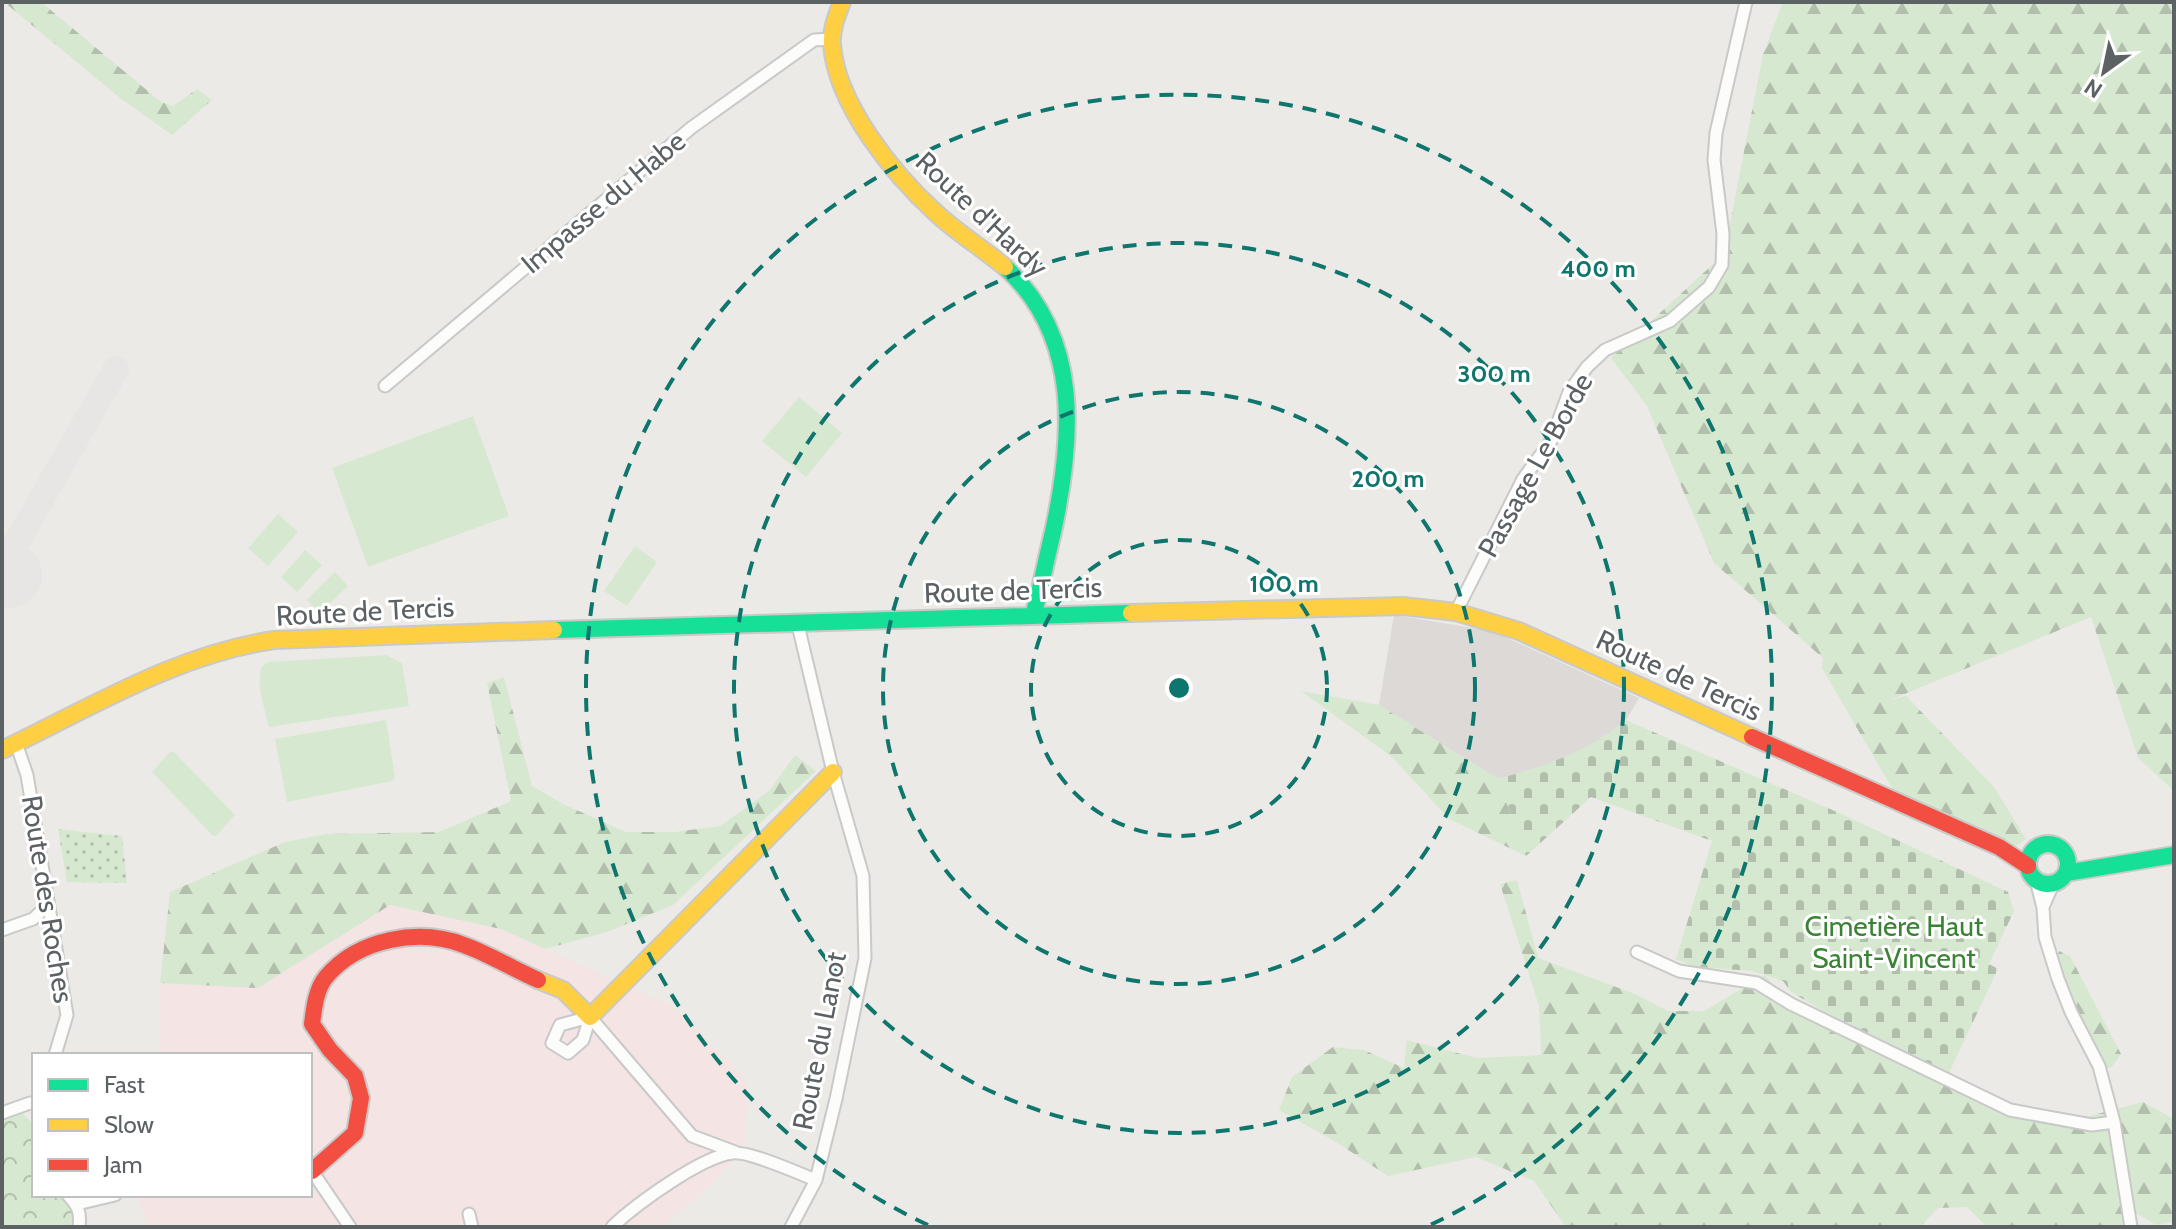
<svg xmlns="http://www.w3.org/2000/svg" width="2176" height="1229" font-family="Cabin,sans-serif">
	<defs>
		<pattern id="grass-dots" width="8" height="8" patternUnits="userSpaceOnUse" patternTransform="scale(2)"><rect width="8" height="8" fill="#d7e8d1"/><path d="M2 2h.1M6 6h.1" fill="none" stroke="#b2bfad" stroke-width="1.8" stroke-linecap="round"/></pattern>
		<pattern id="forest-firs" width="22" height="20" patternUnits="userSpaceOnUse" patternTransform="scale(2)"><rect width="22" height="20" fill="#d7e8d1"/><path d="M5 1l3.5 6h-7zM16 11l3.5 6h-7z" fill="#b2bfad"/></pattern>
		<pattern id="cemetery-stones" width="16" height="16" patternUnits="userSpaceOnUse" patternTransform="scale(2)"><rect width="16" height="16" fill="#d7e8d1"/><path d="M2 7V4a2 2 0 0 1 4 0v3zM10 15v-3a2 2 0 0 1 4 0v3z" fill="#b2bfad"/></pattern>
		<pattern id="park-crowns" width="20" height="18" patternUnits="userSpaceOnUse" patternTransform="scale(2)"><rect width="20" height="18" fill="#d7e8d1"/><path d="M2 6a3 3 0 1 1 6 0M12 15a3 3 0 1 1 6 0" fill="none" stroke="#b2bfad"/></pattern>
	</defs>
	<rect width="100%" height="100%" fill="#eceae6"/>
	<path fill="#dcd9d6" d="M1394,615l98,16 147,67 -13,22 -22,18 -28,16 -25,10 -53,15 -119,-74z"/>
	<path fill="#f4e4e3" d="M390,905l111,24 171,77 75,74 -2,68 -42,44 -43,35h-511l-12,-30 -56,9 -4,-11h233v-140h-151l1,-72 98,4z"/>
	<path fill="url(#grass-dots)" d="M58,829l64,7 5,47 -60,-1z"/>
	<path fill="url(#forest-firs)" d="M4,2h37l120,100 12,4 24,-17 15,11 -40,35 -52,-37z
		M1783,2h391v789l-36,-33 -47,-141 -201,83 16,-4 88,91 32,52 -10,7 -68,-24 -55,-32 -71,-122 1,-10 -109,-95 -67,-157 -36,-48 113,-104 39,-200z
		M504,677l28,109 31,18 63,28h49l45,-6 49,-35 26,-36 21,16 -143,134 -66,27 -62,17 -44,-20 -111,-24 -132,83 -98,-5 10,-91 115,-50 41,-8 113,-2 72,-31 -24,-118z
		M1301,691l78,14 119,74 28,77 -77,-37 -57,-62z
		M1517,880l21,78 97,36 33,17h36l61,-36 26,29 218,106 62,11 72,-19 31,17v103l-18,3 -27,-16 2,18h-144l-20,-20 -29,1 -18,19h-354l-32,-46 -58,-24 -88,19 -52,-34 -57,-32 13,-33 41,-30 31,3 40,18 3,-28 70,18 64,-3 -2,-49 -39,-122z
		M2059,951l11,5 51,98 -9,13 -7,2 -25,-39 -24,-69z"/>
	<path fill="url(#cemetery-stones)" d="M1626,720l220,96 162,76 6,19 -25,53 9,5 -49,104 -124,-61 -34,-20 -8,-11 -31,-10 -57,-4 -19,-8 36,-118 -121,-44 -65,59 -28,-77c50,-14 87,-26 128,-59z"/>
	<path fill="url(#park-crowns)" d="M22,1112l12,14v69h29l13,14 -1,18h-73v-109z"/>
	<path fill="#d7e8d1" d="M799,397l43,36 -36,44 -44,-36z
		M473,416l36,100 -141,51 -36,-99z
		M278,514l20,18 -30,34 -20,-18z
		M635,546l22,16 -30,44 -23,-15z
		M305,550l17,15 -25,27 -16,-15z
		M335,572l13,14 -28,27 -13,-13z
		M386,655l16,8 7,43 -140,21c-4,-18 -14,-43 -7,-61l7,-4z
		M386,720l9,57 -3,4 -105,21 -12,-63z
		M170,752h4l61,63 -19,21h-3l-61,-64z"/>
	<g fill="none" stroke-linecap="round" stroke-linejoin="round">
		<path stroke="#e7e6e4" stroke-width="26" d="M15,545l101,-176"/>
		<path stroke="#e7e6e4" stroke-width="66" d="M2,573l7,2"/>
		<defs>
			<path id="street" d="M385,386l306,-258 123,-88 18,-1
				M1456,612l67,-133 28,-38 18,-49 18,-25 18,-17 65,-29 39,-34 13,-22 1,-31 -9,-74 2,-27 30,-131
				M16,743l11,32 40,240 -12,40
				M2036,880l7,28 2,29 13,42 13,33 28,54 15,56 17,105
				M2043,907l10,-23
				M2,930l31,-11 15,-14
				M1637,952l42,19 78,12 34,21 219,106 82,15 22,-3
				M590,1017l-7,23 -15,13 -16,-10 8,-18 30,-8 102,119 43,16
				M2,1113l28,-10
				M312,1171l38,56
				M68,1195c10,11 13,17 11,32
				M77,1204l38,-9
				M469,1214l3,13
				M612,1227c23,-22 90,-71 121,-74 16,-2 65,20 83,27
				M791,1227l25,-47 20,-81 29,-141 -2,-82 -30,-104 -36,-151"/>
			<path id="fast" d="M1005,267c77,71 68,172 48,265 -7,28 -12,56 -20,84
				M554,630l577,-17
				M2028 864a20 20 0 1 1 40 0a20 20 0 1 1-40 0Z
				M2066,873l108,-18"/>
			<path id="slow" d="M842,2c-5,13 -11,27 -10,42 4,60 62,131 105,170 21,19 46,35 68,53
				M1131,613l272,-7 53,6 63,19 233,106
				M2,750c88,-42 175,-96 272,-110l280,-10
				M538,980l25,10 27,27 243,-245"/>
			<path id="jam" d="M1752,737l247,110 29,19
				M310,1169l2,2 43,-38 6,-35 -6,-22 -25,-26 -18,-26c2,-16 4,-35 14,-47 33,-39 93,-49 138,-32 25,9 49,24 74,35"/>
		</defs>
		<use href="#street" stroke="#c8c9c8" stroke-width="15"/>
		<use href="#fast" stroke="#c8c9c8" stroke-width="20"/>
		<use href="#slow" stroke="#c8c9c8" stroke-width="20"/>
		<use href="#jam" stroke="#c8c9c8" stroke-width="20"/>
		<use href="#street" stroke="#fcfcfb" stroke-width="11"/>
		<use href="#fast" stroke="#16e098" stroke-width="16"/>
		<use href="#slow" stroke="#ffcf43" stroke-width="16"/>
		<use href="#jam" stroke="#f24e42" stroke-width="16"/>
	</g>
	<g fill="none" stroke="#0f766e" stroke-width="4" stroke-dasharray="14 10">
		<circle cx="1179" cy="688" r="148"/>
		<circle cx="1179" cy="688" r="296"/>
		<circle cx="1179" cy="688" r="445"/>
		<path d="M928 1225A593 593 0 1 1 1430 1225"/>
	</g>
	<g text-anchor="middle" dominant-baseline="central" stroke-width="6" stroke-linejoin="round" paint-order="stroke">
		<g font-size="28" fill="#5c6164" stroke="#fff">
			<text transform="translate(603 202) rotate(-40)">Impasse du Habe</text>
			<text transform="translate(982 214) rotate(43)">Route d'Hardy</text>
			<text transform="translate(1535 465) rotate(-61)">Passage Le Borde</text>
			<text transform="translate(1013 590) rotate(-2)">Route de Tercis</text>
			<text transform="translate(365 611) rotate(-3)">Route de Tercis</text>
			<text transform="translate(1679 675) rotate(25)">Route de Tercis</text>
			<text transform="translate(48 899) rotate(81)">Route des Roches</text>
			<text transform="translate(819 1041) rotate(-79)">Route du Lanot</text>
		</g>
		<g font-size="28" fill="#3b8334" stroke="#fff">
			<text x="1894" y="926">Cimetière Haut<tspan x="1894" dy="32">Saint-Vincent</tspan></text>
		</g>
	</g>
	<circle cx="1179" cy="688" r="12" fill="#0f766e" stroke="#fff" stroke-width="4"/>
	<g font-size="24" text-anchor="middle" font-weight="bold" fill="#0f766e" stroke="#fff" stroke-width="6" stroke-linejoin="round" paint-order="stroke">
		<text x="1598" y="277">400 m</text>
		<text x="1494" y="382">300 m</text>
		<text x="1388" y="487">200 m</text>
		<text x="1284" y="592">100 m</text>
	</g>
	<rect width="2176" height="1229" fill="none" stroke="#5c6164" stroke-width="8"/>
	<rect x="32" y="1053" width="280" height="144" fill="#ffffff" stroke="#bec0c1" stroke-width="2"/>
	<rect x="48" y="1079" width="40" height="12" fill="#16e098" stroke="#bec0c1" stroke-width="2"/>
	<text x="104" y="1093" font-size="24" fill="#5c6164">Fast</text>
	<rect x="48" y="1119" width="40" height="12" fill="#ffcf43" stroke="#bec0c1" stroke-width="2"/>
	<text x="104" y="1133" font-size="24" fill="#5c6164">Slow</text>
	<rect x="48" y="1159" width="40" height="12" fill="#f24e42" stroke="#bec0c1" stroke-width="2"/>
	<text x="104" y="1173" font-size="24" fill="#5c6164">Jam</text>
	<g transform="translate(2104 72) rotate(213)" stroke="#ffffff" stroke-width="6" paint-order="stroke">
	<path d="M0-6L14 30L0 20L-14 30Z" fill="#5c6164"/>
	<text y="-12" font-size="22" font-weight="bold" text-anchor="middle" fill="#5c6164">N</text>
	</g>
</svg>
